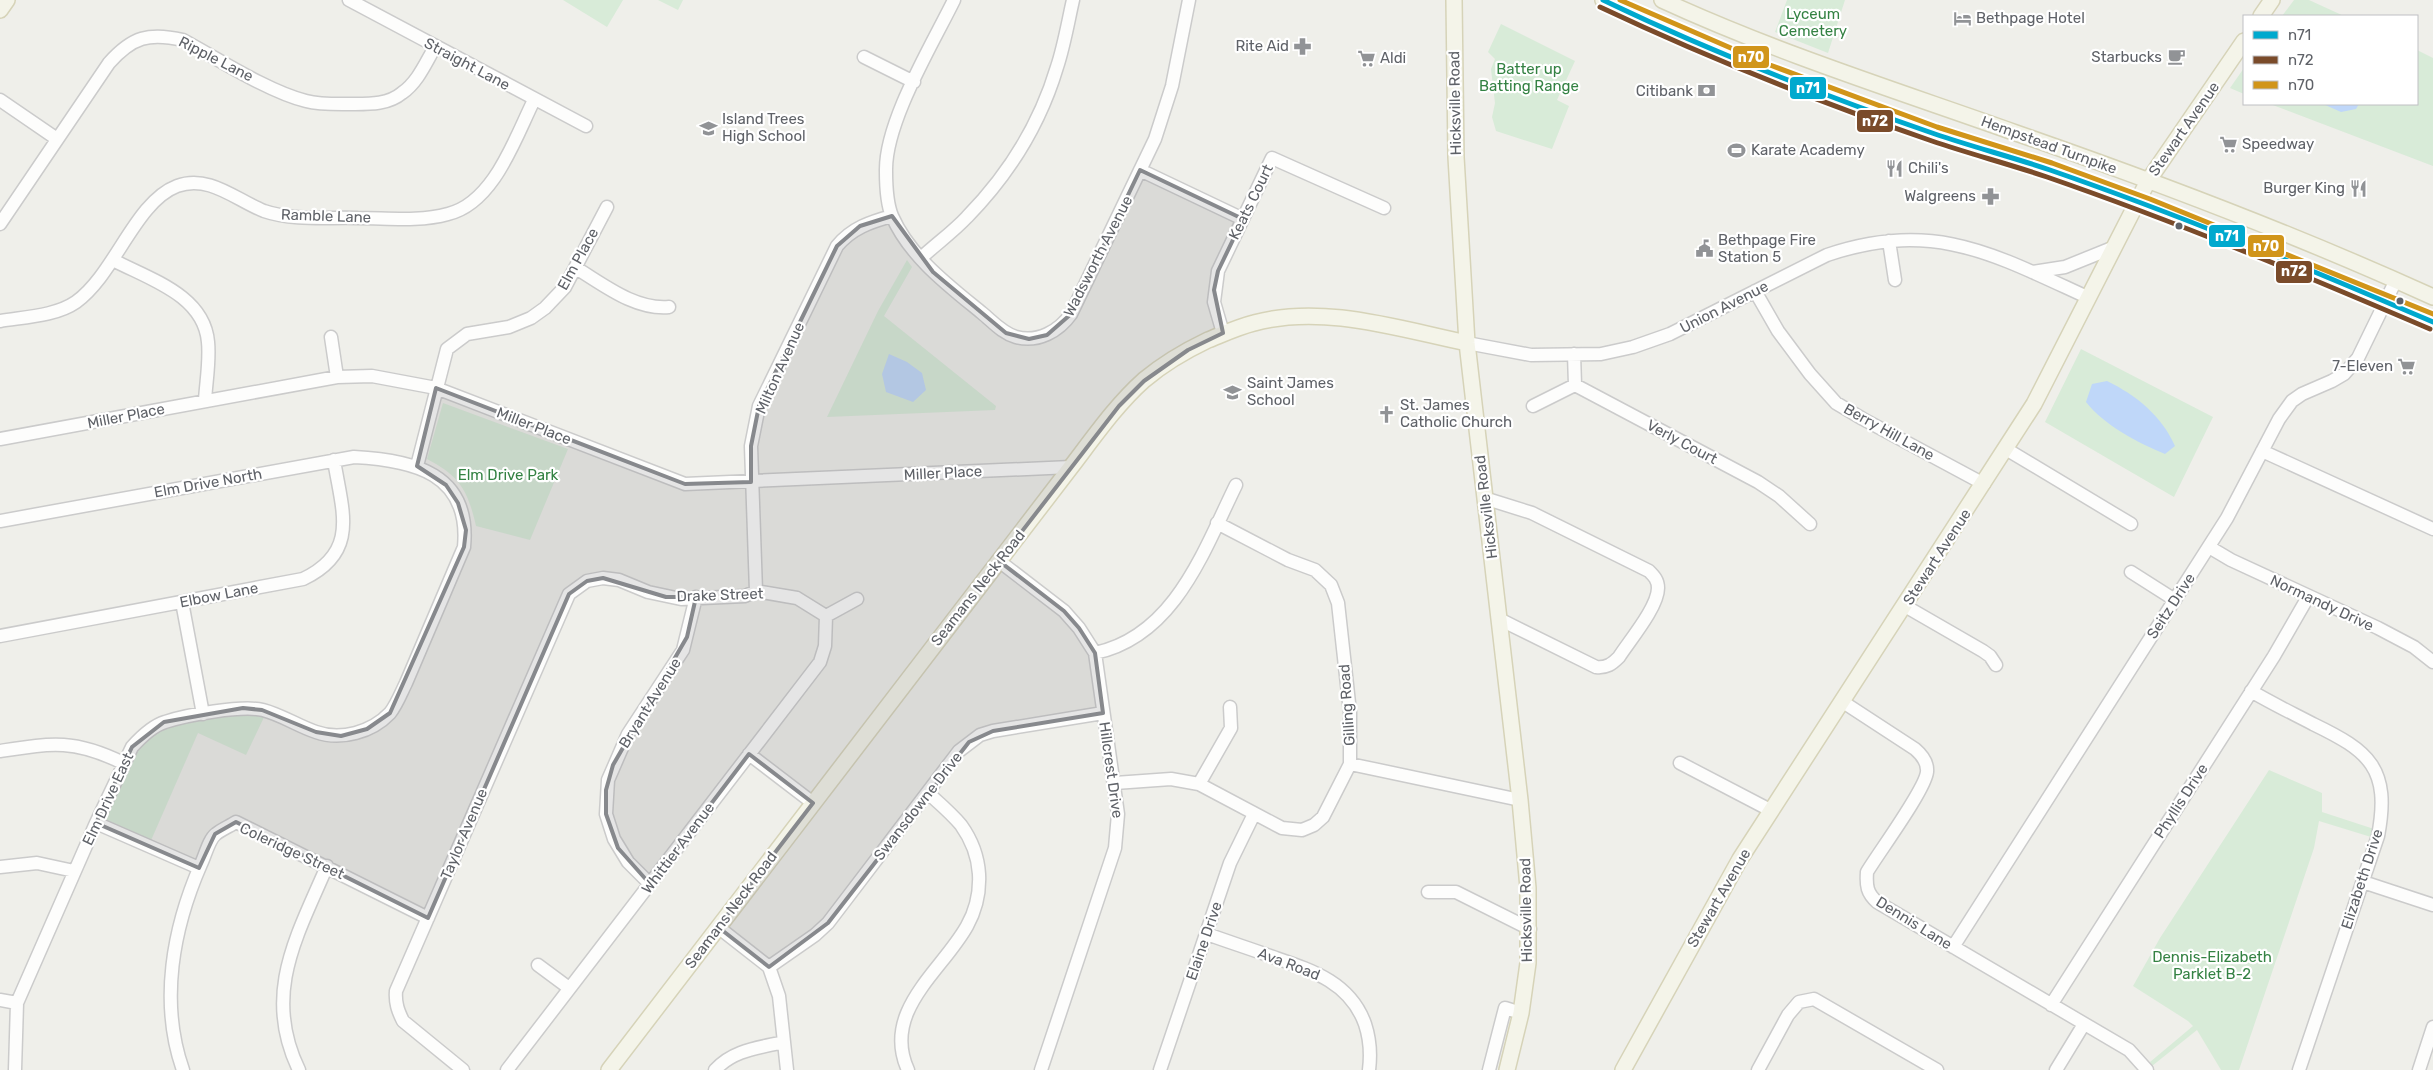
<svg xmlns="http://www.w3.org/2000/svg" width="2433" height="1070" font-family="Rubik,sans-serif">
	<rect width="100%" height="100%" fill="#efefea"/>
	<path fill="#d8ebd8" d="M563,0h60l-16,27z
		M658,0h25l-5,10z
		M1787,0h58l-17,53 -53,-21z
		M2294,0h15l35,16h-62z
		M1501,24l74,37 -18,39 12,6 -17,43 -56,-18 -4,-14 3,-14 -4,-34 4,-10 -7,-7z
		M2417,50l16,8v108l-163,-62h147z
		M2244,68v26l-14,-6z
		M907,260l5,7 -28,49 112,90 -1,4 -168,7 51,-106z
		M2081,349l132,68 -39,80 -129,-75z
		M443,403l125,46 -38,91 -54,-14c-8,-35 -16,-50 -49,-67z
		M242,710l24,3 -20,42 -48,-22 -49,112 -51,-23 35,-74 31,-24z
		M2269,770l53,23v19l52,17 -3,8 -52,-16 -5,27 -75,222h-18l-24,-40 -45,36 -2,-4 43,-36 -5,-5 -55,-35 27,-48z"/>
	<path fill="#bfd7f9" d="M2323,104h36l-3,5 -15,3z
		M889,354l18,8 15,11 4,17 -13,12 -27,-10 -4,-18z
		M2107,381c29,14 55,35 68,65l-10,8c-27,-11 -61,-29 -79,-52l6,-18z"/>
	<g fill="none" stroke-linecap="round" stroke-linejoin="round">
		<defs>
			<path id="minor" d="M349,0l237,126
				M954,0c-22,45 -69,122 -68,171 0,14 1,33 6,45 18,41 57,70 90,97 10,8 20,20 34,24 22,6 43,-6 55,-23l84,-175 17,-53 17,-86
				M864,57l50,25
				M0,100l57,39
				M1140,170l103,49
				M0,224l109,-161c23,-26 40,-31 74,-23 35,19 86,52 123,61 15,4 33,3 49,3 16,0 34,0 47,-11 16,-11 24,-31 33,-46
				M1889,241l6,39
				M921,258c15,-14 32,-26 46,-41 41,-42 73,-93 90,-150 7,-21 11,-45 16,-67
				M113,260c36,19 91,35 95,82 2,19 -2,40 -3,59
				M576,268c28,17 59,42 93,39
				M2032,272l33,-5 47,-19
				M1755,291l23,40 32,43 26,29 27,16 121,65
				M0,321c24,-4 56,-5 76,-19 39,-28 59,-100 101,-116 32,-12 59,14 87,25 29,10 64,6 94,7 30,0 61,4 90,-4 46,-11 67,-76 86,-114
				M1223,333l-9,-31 4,-31 54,-113 112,50
				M331,337l6,40
				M1467,343l64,12 70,-1 32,-7 37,-13 157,-79c106,-36 166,-1 260,42
				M1574,354l1,31 183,97 21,14 31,28
				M1533,406l42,-21
				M0,439l337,-62 35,-1 64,12 249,96 386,-17
				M2006,449l125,75
				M2262,451l171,78
				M417,466l30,-117 20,-15 42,-7 22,-9 14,-10 20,-21 42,-80
				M1484,498l48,15 117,58c5,5 9,9 9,17 0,19 -28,52 -39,69 -7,7 -12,11 -23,10l-97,-48
				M0,521l354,-64c59,3 117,16 110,90l-58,136c-5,10 -9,21 -16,30 -18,19 -49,28 -74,19 -18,-6 -34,-17 -53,-22 -21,-5 -77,5 -98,12 -13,4 -24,15 -33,25l-36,76 -79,180 -2,67
				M2209,547l22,13 147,68 36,19 19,15
				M999,561l65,50 15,17 16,25 23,161 -3,34 -74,222
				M2131,572l44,28
				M756,591l-5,-145 8,-40 78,-160c15,-18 33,-24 55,-30
				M182,602l21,112
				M1905,606l78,45 7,5 6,9
				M826,616l31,-17
				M0,636l303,-57c57,-27 39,-68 31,-119
				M1095,653c80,-17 109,-103 141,-168
				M2251,691c20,12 41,22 62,33 56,27 78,44 65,112l-79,234
				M1843,702l72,47c7,6 13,13 12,23 -2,18 -48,80 -60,100 -1,14 0,21 10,30l252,148 18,20
				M0,751c52,-8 74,-12 123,12
				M749,754l64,49
				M1680,763l92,48
				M1350,764l170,36
				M1115,783l56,-4 28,5 83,44 20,2 12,-5 9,-8 27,-53v-52l-12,-109 -7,-18 -16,-15 -27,-10 -71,-37
				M1199,784l32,-56 -1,-21
				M96,823l103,45
				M0,867l37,-4 37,8
				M2363,882l70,23
				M650,884l-22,-22 -14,-23 -8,-25 2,-34 20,-46 55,-84 13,-53
				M1428,892h28l74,37
				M718,927l51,40 10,29 8,74
				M1207,934c22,8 44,15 66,23 38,13 77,25 92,67 5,15 6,30 4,46
				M1953,947l274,-429 52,-99 13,-18 10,-7 30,-13 12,-7 14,-16 38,-78
				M538,965l31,23
				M769,967l46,-32 13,-12 131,-172 21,-16 13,-4 110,-18
				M0,1000l17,3
				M2051,1005l223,-349 34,-59
				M183,1070c-24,-68 -10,-142 18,-206 4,-8 8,-25 15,-30 6,-5 14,-8 20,-12l192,96
				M299,1070c-37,-76 -2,-134 28,-204
				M463,1070l-60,-49c-5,-10 -8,-18 -7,-30l173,-397 18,-13 16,-3 16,2 29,12 33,7 64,-3 11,-5 41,7 29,18
				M507,1070l313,-408 5,-16 1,-30
				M715,1070c18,-20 43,-22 69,-28
				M908,1070c-27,-59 34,-99 59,-144 9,-16 13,-33 12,-52 -1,-17 -8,-35 -18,-49 -10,-12 -22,-22 -33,-32
				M1160,1070l70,-207 24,-49
				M1489,1070l16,-62 16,5
				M1758,1070l30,-55 11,-13 15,-3 123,71
				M2056,1070l28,-46
				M2419,1070l14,-43"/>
			<path id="major" d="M1454,0l2,157 11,186 53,457 8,88v75l-7,50 -14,57
				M1603,0c107,53 220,94 332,134 38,13 77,23 115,36 130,46 257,98 383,152
				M1662,0c115,53 236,91 354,133 141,49 281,102 417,164
				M0,10l7,-10
				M2261,16l11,-16
				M609,1070l462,-603c23,-30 45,-62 73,-87 19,-16 41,-29 64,-40 15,-6 30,-13 46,-17 69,-19 145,6 213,20
				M1623,1070l117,-211 294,-455 114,-223 96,-140"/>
		</defs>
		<use href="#minor" stroke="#cbcbcb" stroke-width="15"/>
		<use href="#major" stroke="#d6d3b8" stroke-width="18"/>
		<use href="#minor" stroke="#fdfdfc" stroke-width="12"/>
		<use href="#major" stroke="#f4f4e9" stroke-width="15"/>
		<defs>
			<path id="bus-1" d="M1603,0c108,52 219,95 332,134 38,13 77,23 115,36 130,45 257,98 383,152"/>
			<path id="bus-2" d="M1600,7c108,51 219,95 332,134 38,13 77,23 115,36 130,45 257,98 383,152"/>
			<path id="bus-3" d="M1620,0l150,65 167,62 115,36 98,36 283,115"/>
		</defs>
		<use href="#bus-1" stroke="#fff" stroke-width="9"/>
		<use href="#bus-2" stroke="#fff" stroke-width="9"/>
		<use href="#bus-3" stroke="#fff" stroke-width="9"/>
		<use href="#bus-1" stroke="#00a9ce" stroke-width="5"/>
		<use href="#bus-2" stroke="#7a4b2a" stroke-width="5"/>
		<use href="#bus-3" stroke="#d1951a" stroke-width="5"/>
	</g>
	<path fill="#87898d" fill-opacity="0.2" stroke="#87898d" stroke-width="4" stroke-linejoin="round" d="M1140,170l103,49 -25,52 -4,19 9,43 -35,17 -44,31 -25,25 -120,155 65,50 15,17 16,25 8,60 -110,18 -24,11 -141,181 -59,44 -51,-40 95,-124 -64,-49 -99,130 -32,-36 -12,-34v-24l7,-25 74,-128 9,-40h-30l-63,-19 -16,3 -18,13 -141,324 -192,-96 -21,12 -16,34 -103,-45 36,-76 32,-25 79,-14 19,2 54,22 25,4 26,-7 23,-16 74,-166 2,-17 -8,-27 -12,-18 -29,-19 19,-78 249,96 66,-2v-36l8,-40 78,-160 23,-20 32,-10 41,56 73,61 23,6 18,-4 24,-21z"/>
	<defs>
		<symbol id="hotel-bare" viewBox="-9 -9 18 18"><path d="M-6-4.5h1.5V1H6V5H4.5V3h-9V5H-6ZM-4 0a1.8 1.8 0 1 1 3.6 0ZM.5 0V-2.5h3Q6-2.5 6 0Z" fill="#919396" stroke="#fff" stroke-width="2.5" paint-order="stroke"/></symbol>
		<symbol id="pharmacy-bare" viewBox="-9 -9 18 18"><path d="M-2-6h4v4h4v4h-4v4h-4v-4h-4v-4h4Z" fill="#919396" stroke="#fff" stroke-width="2.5" paint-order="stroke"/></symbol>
		<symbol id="cafe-bare" viewBox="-9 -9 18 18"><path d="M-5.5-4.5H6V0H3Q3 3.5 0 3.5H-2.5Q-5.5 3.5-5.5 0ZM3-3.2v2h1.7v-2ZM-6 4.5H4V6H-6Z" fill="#919396" stroke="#fff" stroke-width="2.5" paint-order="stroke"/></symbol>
		<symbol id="supermarket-bare" viewBox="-9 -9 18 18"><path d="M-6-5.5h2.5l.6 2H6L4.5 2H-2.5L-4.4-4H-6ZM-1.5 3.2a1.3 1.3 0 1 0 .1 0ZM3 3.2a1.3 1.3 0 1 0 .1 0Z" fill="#919396" stroke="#fff" stroke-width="2.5" paint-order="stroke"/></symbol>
		<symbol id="bank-bare" viewBox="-9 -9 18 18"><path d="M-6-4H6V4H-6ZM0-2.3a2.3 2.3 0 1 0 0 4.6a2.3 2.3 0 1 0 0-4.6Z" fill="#919396" stroke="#fff" stroke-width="2.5" paint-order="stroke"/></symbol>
		<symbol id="school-bare" viewBox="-9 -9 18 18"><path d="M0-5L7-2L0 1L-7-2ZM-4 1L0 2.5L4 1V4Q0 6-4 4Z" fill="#919396" stroke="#fff" stroke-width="2.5" paint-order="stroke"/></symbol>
		<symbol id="stadium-bare" viewBox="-9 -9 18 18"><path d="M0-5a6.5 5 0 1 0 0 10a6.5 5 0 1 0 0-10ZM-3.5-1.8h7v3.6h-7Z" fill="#919396" stroke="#fff" stroke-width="2.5" paint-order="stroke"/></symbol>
		<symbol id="restaurant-bare" viewBox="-9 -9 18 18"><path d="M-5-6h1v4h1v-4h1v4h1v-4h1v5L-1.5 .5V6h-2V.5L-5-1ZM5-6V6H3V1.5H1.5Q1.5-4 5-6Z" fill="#919396" stroke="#fff" stroke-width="2.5" paint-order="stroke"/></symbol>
		<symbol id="civic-bare" viewBox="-9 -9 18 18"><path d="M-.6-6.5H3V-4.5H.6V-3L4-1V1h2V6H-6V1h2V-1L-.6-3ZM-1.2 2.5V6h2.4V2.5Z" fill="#919396" stroke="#fff" stroke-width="2.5" paint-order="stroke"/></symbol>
		<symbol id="church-bare" viewBox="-9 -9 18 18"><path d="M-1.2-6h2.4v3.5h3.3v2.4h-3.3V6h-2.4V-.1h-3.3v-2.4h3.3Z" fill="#919396" stroke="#fff" stroke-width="2.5" paint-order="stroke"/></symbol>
	</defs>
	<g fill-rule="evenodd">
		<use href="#hotel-bare" x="1950" y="6" width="25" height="25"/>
		<use href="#pharmacy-bare" x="1290" y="34" width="25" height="25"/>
		<use href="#cafe-bare" x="2164" y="44" width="25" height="25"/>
		<use href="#supermarket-bare" x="1354" y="46" width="25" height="25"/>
		<use href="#bank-bare" x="1694" y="78" width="25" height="25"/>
		<use href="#school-bare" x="696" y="116" width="25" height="25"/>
		<use href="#supermarket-bare" x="2216" y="132" width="25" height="25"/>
		<use href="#stadium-bare" x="1724" y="138" width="25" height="25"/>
		<use href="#restaurant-bare" x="1882" y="156" width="25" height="25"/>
		<use href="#restaurant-bare" x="2346" y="176" width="25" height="25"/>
		<use href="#pharmacy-bare" x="1978" y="184" width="25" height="25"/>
		<use href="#civic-bare" x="1692" y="236" width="25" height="25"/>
		<use href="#supermarket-bare" x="2394" y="354" width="25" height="25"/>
		<use href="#school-bare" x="1220" y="380" width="25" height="25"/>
		<use href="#church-bare" x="1374" y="402" width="25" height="25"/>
	</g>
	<g fill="#5f6268" stroke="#fff" stroke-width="2">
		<circle cx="2179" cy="226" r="4.5"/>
		<circle cx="2400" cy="301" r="4.5"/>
	</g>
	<g text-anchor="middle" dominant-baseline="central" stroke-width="4.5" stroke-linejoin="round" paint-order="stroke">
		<g font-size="15" fill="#348243" stroke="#fff">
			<text x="1813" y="14">Lyceum<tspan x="1813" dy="17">Cemetery</tspan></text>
			<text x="1529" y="69">Batter up<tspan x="1529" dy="17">Batting Range</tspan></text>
			<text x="508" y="475">Elm Drive Park</text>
			<text x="2212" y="957">Dennis-Elizabeth<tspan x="2212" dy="17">Parklet B-2</tspan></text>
		</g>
		<g font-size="15" fill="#5f6268" stroke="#fff" text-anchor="start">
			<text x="1976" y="18">Bethpage Hotel</text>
			<text x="1289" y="46" text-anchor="end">Rite Aid</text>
			<text x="2162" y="57" text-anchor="end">Starbucks</text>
			<text x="1380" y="58">Aldi</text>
			<text x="1693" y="91" text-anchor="end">Citibank</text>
			<text x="722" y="119">Island Trees<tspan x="722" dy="17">High School</tspan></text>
			<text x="2242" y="144">Speedway</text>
			<text x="1751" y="150">Karate Academy</text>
			<text x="1908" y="168">Chili's</text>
			<text x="2345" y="188" text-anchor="end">Burger King</text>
			<text x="1976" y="196" text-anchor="end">Walgreens</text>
			<text x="1718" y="240">Bethpage Fire<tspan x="1718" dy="17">Station 5</tspan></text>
			<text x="2393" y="366" text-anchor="end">7-Eleven</text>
			<text x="1247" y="383">Saint James<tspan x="1247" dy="17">School</tspan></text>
			<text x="1400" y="405">St. James<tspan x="1400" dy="17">Catholic Church</tspan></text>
		</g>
		<g font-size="15" fill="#5f6268" stroke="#fff">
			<text transform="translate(216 59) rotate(27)">Ripple Lane</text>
			<text transform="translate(467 64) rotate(28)">Straight Lane</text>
			<text transform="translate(1455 103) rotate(-91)">Hicksville Road</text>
			<text transform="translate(2184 129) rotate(-55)">Stewart Avenue</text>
			<text transform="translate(2049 145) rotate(20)">Hempstead Turnpike</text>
			<text transform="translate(1251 202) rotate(-64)">Keats Court</text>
			<text transform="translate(326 216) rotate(2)">Ramble Lane</text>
			<text transform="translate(1098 256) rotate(-63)">Wadsworth Avenue</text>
			<text transform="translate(578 259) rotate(-61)">Elm Place</text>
			<text transform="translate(1724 307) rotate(-27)">Union Avenue</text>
			<text transform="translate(780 368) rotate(-66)">Milton Avenue</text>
			<text transform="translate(126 416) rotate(-11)">Miller Place</text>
			<text transform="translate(534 426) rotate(21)">Miller Place</text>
			<text transform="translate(1889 432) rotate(29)">Berry Hill Lane</text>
			<text transform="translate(1682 442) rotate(28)">Verly Court</text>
			<text transform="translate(943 473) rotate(-3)">Miller Place</text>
			<text transform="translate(208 483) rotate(-10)">Elm Drive North</text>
			<text transform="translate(1486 507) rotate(-97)">Hicksville Road</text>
			<text transform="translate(1937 557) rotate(-57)">Stewart Avenue</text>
			<text transform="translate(978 588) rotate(-52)">Seamans Neck Road</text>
			<text transform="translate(219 595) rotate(-11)">Elbow Lane</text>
			<text transform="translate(720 595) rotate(-2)">Drake Street</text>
			<text transform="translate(2322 603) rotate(25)">Normandy Drive</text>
			<text transform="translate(2171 606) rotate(-57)">Seitz Drive</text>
			<text transform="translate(650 703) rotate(-58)">Bryant Avenue</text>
			<text transform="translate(1347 705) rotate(-94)">Gilling Road</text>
			<text transform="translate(1111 770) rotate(82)">Hillcrest Drive</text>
			<text transform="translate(108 799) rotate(-65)">Elm Drive East</text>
			<text transform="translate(2181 801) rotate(-57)">Phyllis Drive</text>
			<text transform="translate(918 806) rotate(-52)">Swansdowne Drive</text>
			<text transform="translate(464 834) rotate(-67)">Taylor Avenue</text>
			<text transform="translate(678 848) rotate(-53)">Whittier Avenue</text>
			<text transform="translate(292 851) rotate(25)">Coleridge Street</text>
			<text transform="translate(2362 879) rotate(-72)">Elizabeth Drive</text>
			<text transform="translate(1719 898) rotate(-60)">Stewart Avenue</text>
			<text transform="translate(731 910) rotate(-53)">Seamans Neck Road</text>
			<text transform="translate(1526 910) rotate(-91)">Hicksville Road</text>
			<text transform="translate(1914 923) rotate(32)">Dennis Lane</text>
			<text transform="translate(1204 941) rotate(-71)">Elaine Drive</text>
			<text transform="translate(1289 964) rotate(21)">Ava Road</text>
		</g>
	</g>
	<g stroke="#fff" stroke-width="2">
		<rect x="1732" y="45" width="38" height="24" rx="5" fill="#d1951a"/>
		<rect x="1789" y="76" width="38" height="24" rx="5" fill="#00a9ce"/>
		<rect x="1856" y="109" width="38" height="24" rx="5" fill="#7a4b2a"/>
		<rect x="2208" y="224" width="38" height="24" rx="5" fill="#00a9ce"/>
		<rect x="2247" y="234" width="38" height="24" rx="5" fill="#d1951a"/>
		<rect x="2275" y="260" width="38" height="24" rx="5" fill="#7a4b2a"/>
	</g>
	<g font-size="14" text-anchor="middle" font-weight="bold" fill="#fff">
		<text x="1751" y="62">n70</text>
		<text x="1808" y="93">n71</text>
		<text x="1875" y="126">n72</text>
		<text x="2227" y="241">n71</text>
		<text x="2266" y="251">n70</text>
		<text x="2294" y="276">n72</text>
	</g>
	<rect x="2243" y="15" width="175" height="90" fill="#ffffff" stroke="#bfc0c3"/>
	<rect x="2253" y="31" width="25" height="8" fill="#00a9ce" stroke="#bfc0c3"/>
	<text x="2288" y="40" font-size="15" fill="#5f6268">n71</text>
	<rect x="2253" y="56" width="25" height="8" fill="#7a4b2a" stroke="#bfc0c3"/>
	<text x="2288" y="65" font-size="15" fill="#5f6268">n72</text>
	<rect x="2253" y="81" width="25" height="8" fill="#d1951a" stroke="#bfc0c3"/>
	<text x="2288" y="90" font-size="15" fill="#5f6268">n70</text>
</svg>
